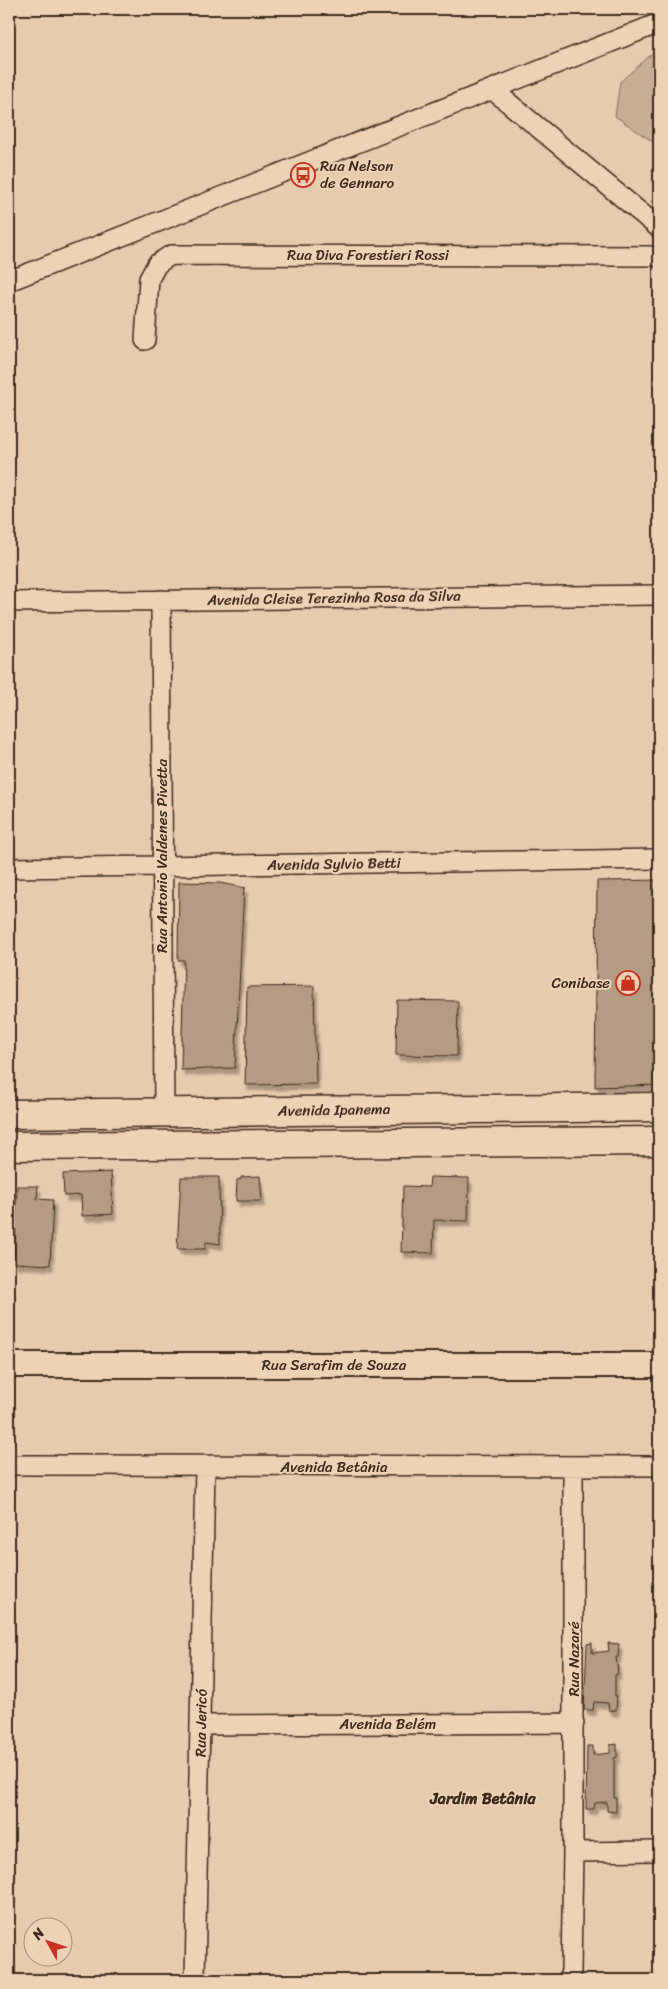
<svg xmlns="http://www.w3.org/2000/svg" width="668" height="1989" font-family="Sriracha,sans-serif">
	<defs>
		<filter id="shadow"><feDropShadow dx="3" dy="5.5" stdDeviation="1" flood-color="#0004"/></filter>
	</defs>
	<rect width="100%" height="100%" fill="#e7cbaf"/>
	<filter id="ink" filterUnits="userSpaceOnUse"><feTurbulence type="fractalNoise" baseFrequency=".02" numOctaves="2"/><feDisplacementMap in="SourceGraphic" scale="10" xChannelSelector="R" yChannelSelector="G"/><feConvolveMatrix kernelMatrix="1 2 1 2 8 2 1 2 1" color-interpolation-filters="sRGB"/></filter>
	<g filter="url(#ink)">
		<path fill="#c7ae94" stroke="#816c59" d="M659,47v99l-44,-30 5,-34z"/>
		<path fill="#b49b84" stroke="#3b2a1e" filter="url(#shadow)" d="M659,880v205l-64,2 2,-206z
			M179,882l41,1 26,5h-2l-9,180 -54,2 3,-110h-6z
			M314,986l2,98 -71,1 2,-98z
			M397,1000l61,1 -1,55 -61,-1z
			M111,1172l2,42 -31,2 -1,-21 -17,1 -1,-22z
			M260,1176l2,25h-26l1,-21 4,-1v-2z
			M181,1177h38l1,67 -14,-2 -1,7h-28z
			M430,1177l39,1 -1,43 -34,-1 -1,33 -32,-1 2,-66 26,1z
			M17,1186h21l-1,13 16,1 -3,65 -36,-2z
			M592,1643v10l17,-2 -1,-8 11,1 -1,13h-2l2,17 -3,1v21h2l-1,14 -7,1 -1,-8 -14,-1 -1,8h-9l3,-66z
			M617,1744v13l-3,1v40h2v14l-9,-1v-9l-12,1 -1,6h-8l1,-63h6v9l17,-2v-8z"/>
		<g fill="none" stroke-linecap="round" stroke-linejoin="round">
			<defs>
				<path id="minor" d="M493,90l166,138
					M9,281l650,-258
					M145,340l4,-61 8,-15 14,-9 488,1
					M161,600l3,511
					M9,602l650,-7
					M9,868l650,-9
					M9,1465l650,1
					M201,1725l373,-2
					M573,1852v-385
					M195,1980l10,-513
					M568,1980l3,-9 2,-119 86,-1"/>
				<path id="tertiary" d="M9,1365h650"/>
				<path id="primary" d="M9,1114l650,-7
					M9,1146l650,-5"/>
			</defs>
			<use href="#minor" stroke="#3b2a1e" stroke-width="22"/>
			<use href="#tertiary" stroke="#3b2a1e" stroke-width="28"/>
			<use href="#primary" stroke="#3b2a1e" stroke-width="31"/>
			<use href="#minor" stroke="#eed2b5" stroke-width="19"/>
			<use href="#tertiary" stroke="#eed2b5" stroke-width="24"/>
			<use href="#primary" stroke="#eed2b5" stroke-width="28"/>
		</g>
	</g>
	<defs>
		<symbol id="bus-ring" viewBox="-11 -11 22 22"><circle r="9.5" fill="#eed2b5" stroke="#c8321e" stroke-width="1.5"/><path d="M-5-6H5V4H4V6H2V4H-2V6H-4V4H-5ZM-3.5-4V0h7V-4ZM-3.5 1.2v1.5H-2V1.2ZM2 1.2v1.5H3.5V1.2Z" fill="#c8321e"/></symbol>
		<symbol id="shop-ring" viewBox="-11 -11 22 22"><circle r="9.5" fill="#eed2b5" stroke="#c8321e" stroke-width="1.5"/><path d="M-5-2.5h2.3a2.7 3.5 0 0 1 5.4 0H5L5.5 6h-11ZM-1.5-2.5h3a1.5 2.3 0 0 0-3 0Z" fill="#c8321e"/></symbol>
	</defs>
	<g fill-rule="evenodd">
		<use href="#bus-ring" x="289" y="161" width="28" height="28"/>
		<use href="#shop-ring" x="614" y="969" width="28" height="28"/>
	</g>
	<g text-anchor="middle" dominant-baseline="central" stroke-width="4" stroke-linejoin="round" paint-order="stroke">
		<g font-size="15" fill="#3b2a1e" stroke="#eed2b5" text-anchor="start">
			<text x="320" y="166">Rua Nelson<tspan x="320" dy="17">de Gennaro</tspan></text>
			<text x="610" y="983" text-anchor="end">Conibase</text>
		</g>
		<g font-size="15" fill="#3b2a1e" stroke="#eed2b5">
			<text x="368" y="255">Rua Diva Forestieri Rossi</text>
			<text transform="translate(334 598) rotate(-1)">Avenida Cleise Terezinha Rosa da Silva</text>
			<text transform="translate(162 856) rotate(-90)">Rua Antonio Valdenes Pivetta</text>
			<text transform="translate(334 864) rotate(-1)">Avenida Sylvio Betti</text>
			<text transform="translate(334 1110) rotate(-1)">Avenida Ipanema</text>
			<text x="334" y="1365">Rua Serafim de Souza</text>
			<text x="334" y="1467">Avenida Betânia</text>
			<text transform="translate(574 1659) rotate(-90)">Rua Nazaré</text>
			<text transform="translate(201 1723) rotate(-89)">Rua Jericó</text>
			<text x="388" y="1724">Avenida Belém</text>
		</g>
		<g font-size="16" font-weight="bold" fill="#3b2a1e" stroke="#eed2b5">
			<text x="483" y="1798">Jardim Betânia</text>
		</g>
	</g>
	<rect width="668" height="1989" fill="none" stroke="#eed2b5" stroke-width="30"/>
	<rect x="15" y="15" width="638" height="1959" fill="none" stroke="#3b2a1e" stroke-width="2" filter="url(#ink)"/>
	<g transform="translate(48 1942) rotate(310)"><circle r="24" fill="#eed2b5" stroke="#a68f79"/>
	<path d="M0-4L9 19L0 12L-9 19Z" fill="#c8321e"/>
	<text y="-8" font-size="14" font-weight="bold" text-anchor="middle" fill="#3b2a1e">N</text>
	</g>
</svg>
